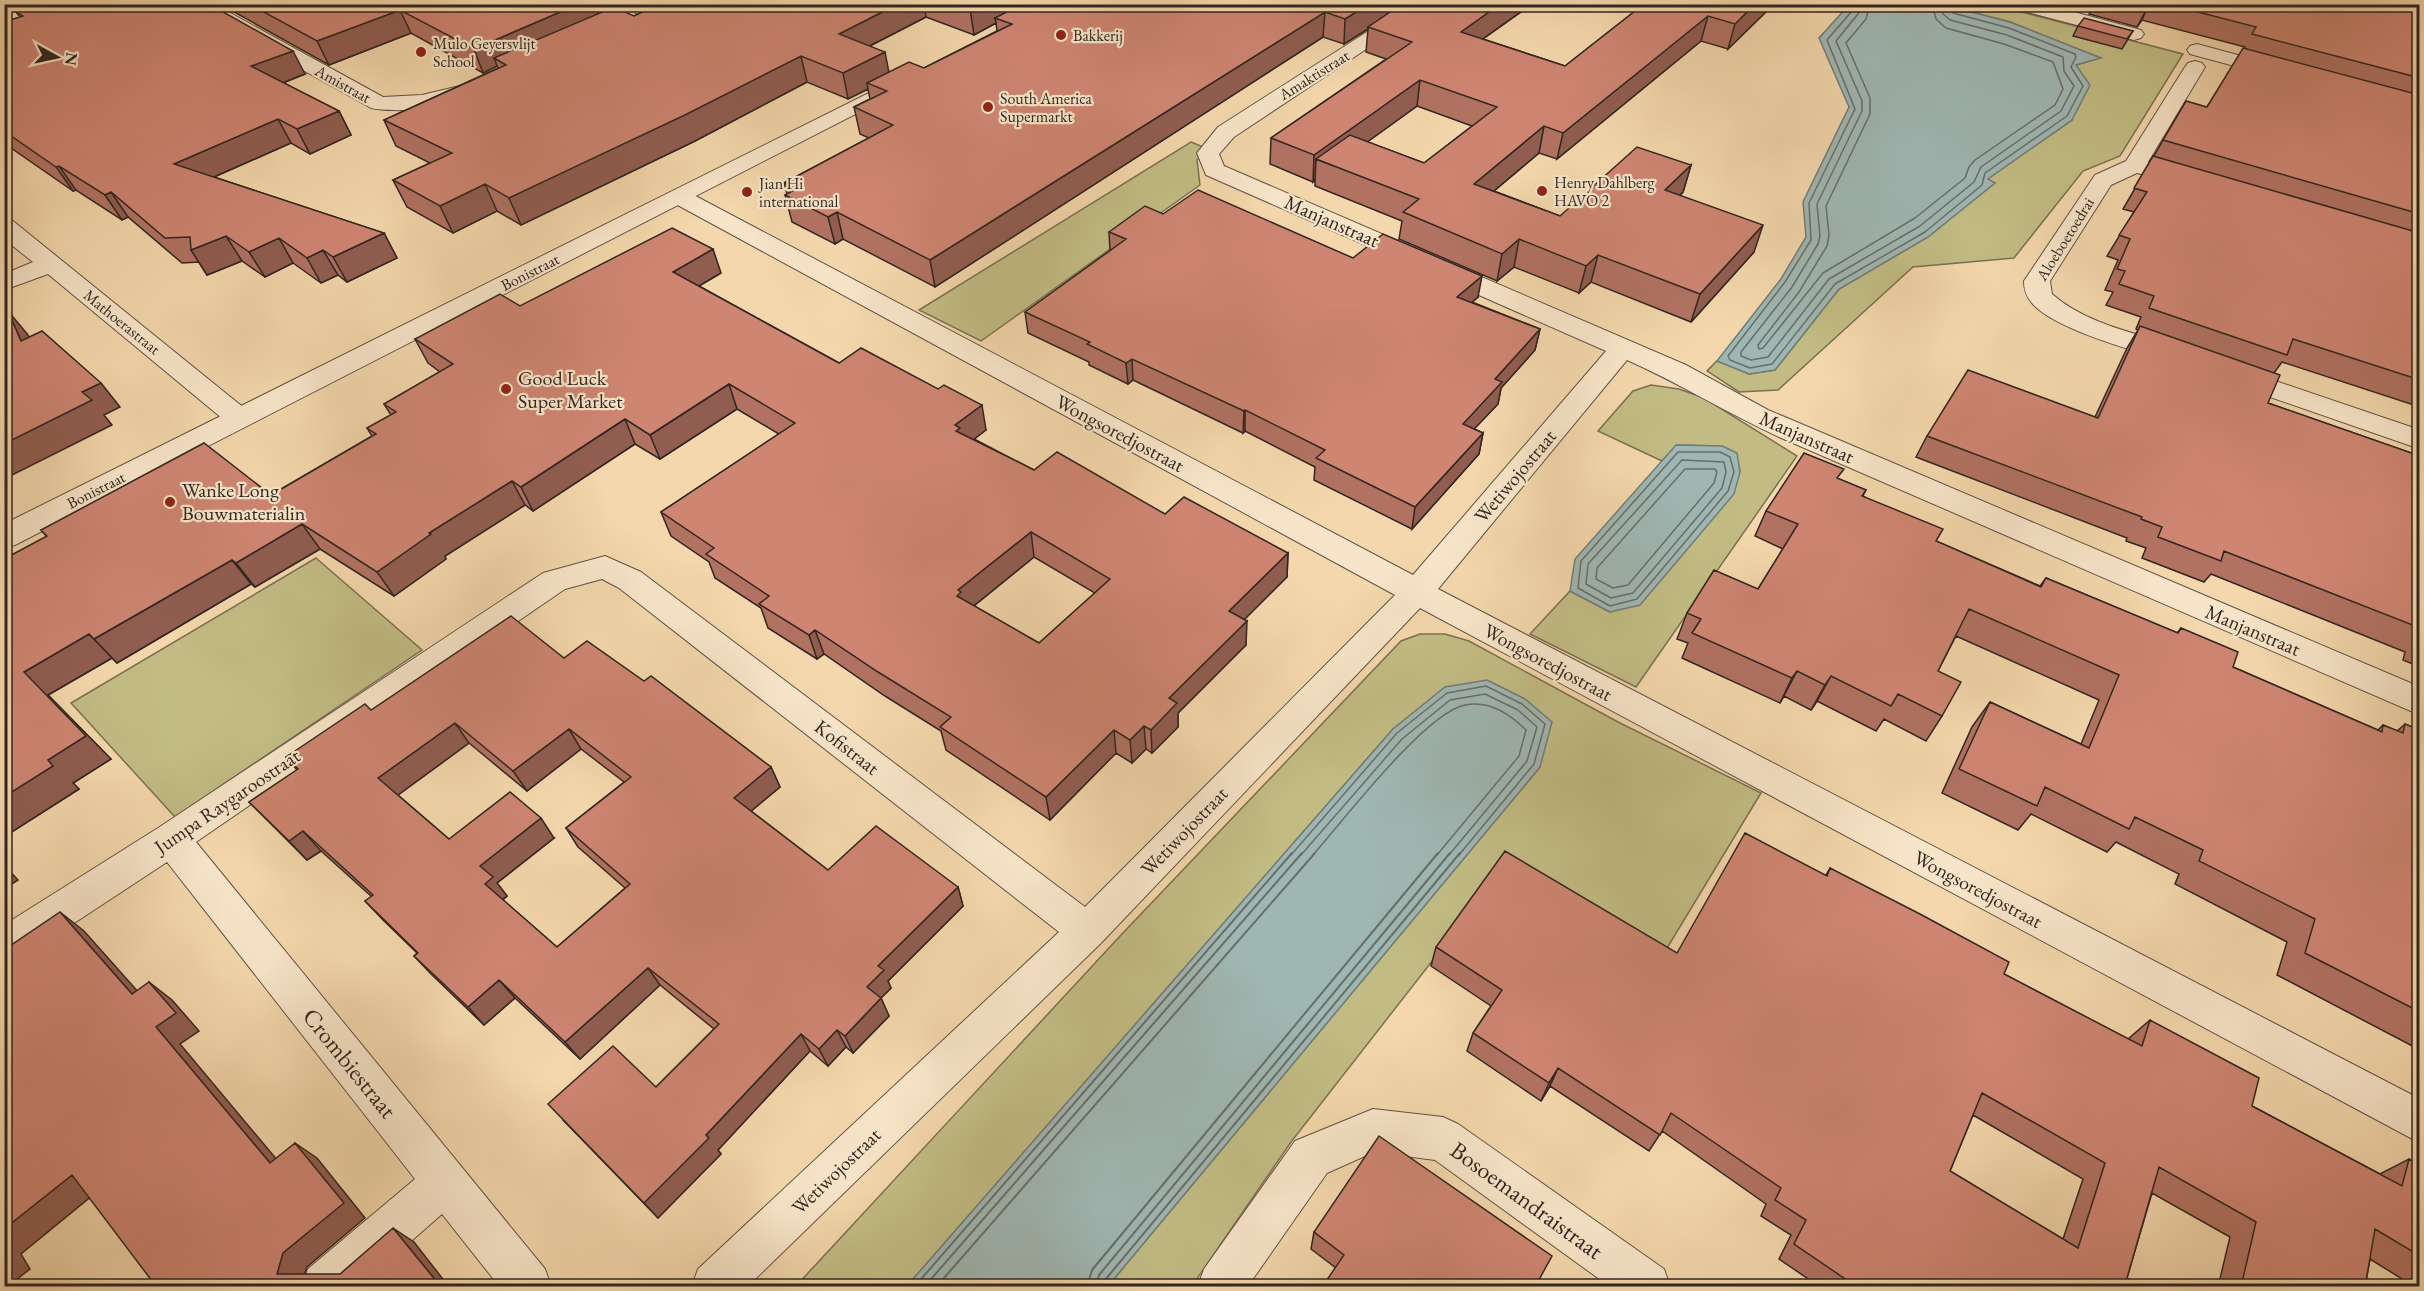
<svg xmlns="http://www.w3.org/2000/svg" width="2424" height="1291" font-family="'EB Garamond',serif">
	<rect width="100%" height="100%" fill="#f4d7ac"/>
	<filter id="stains"><feTurbulence type="fractalNoise" baseFrequency=".00333" numOctaves="4"/><feColorMatrix values="0 0 0 0 .2 0 0 0 0 .09 0 0 0 0 .02 0 0 0 .5 -.17"/></filter>
	<radialGradient id="worn" r=".72"><stop offset=".6" stop-color="#630" stop-opacity="0"/><stop offset="1" stop-color="#630" stop-opacity=".3"/></radialGradient>
	<path fill="#c2bc84" stroke="#7a7152" stroke-width="1.5" d="M1944,5h51l188,49 -63,102 -37,15 -69,87 -101,9 -135,123 -39,2 -32,-21 10,-10 32,13 26,-4 64,-81 89,-52 66,-54 -7,-4 85,-59 4,-55 24,-7 -90,-36z
		M1191,142l17,7 -11,11 3,25 -219,156 -62,-31z
		M1651,385l28,4 25,9 93,58 -161,231 -106,-53 40,-43 40,21 130,-140 -4,-19 -14,-7 -45,-1 -15,16 -64,-30 35,-40z
		M316,558l106,92 -247,167 -104,-114z
		M1420,634h25l24,7 149,81 143,71 -106,175 -155,-94 -209,268 -99,144h-84l432,-519 -95,-79 -52,41 -486,557h-111l325,-351 280,-294z"/>
	<path fill="#9fb7b3" stroke="#737d78" stroke-width="1.5" d="M1849,5h95l66,17 91,36 -25,7 14,20 -18,35 -84,59 7,4 -67,54 -89,52 -64,81 -26,4 -32,-13 64,-82 25,-42 -3,-35 46,-95 -30,-69z
		M1676,445l46,1 15,7 3,19 -6,22 -94,111 -30,7 -40,-21 5,-32z
		M1487,680l38,19 27,23 -12,45 -432,519h-201l486,-557 52,-42z"/>
	<g fill="none" stroke-linecap="round" stroke-linejoin="round">
		<path stroke="#686e6a" stroke-width="1.5" d="M1853,4l-1,7 -25,29 28,69 -46,94 2,37 -26,42 -57,74 2,4 20,8 22,-4 63,-80 90,-52 57,-47 3,-12 82,-57 16,-30 -12,-19 5,-10 -1,-3 -66,-26 -56,-15 -5,-9
			M1861,4l-3,10 -22,27 26,60v10l-45,93 3,32 -2,8 -26,43 -51,65v4l10,4 17,-3 61,-78 91,-53 54,-44 7,-15 80,-56 13,-25 -10,-15 -1,-14 -56,-22 -57,-15 -7,-6 -2,-10
			M1870,4l-4,15 -20,24 24,55v16l-44,92 3,29 -2,11 -28,46 -41,53 1,4 4,-1 60,-75 92,-55 50,-40 4,-11 6,-7 80,-55 8,-16 -10,-27 -49,-18 -58,-16 -10,-9 -4,-15
			M1678,452h42l10,5 4,15 -6,19 -91,108 -27,7 -32,-18 3,-27z
			M1682,460l42,2 2,10 -4,16 -89,105 -22,5 -25,-14 2,-20z
			M1685,469h30l2,3 -3,11 -86,102 -15,3 -17,-9 1,-11z
			M1291,855l106,-122 50,-40 39,-7 36,18 23,20 -11,40 -75,91
			M1301,855l101,-116 48,-39 35,-6 33,16 19,17 -10,34 -78,94
			M1313,855c30,-34 112,-142 152,-150 24,-5 45,9 61,25l-7,26 -82,99"/>
		<path stroke="#686e6a" stroke-width="2" d="M915,1286l377,-433
			M925,1286l377,-433
			M937,1286l378,-433
			M1087,1286l5,-16 346,-417
			M1096,1286l3,-11 351,-422
			M1104,1286l1,-6 355,-427"/>
		<defs>
			<path id="minor" d="M28,4h30l-2,4 -52,17v-13z
				M190,4h24l169,93 39,-2 42,-10 7,2 4,4c-13,19 -83,22 -104,17l-179,-100z
				M625,4h25l8,7 -3,4c-11,3 -24,-2 -30,-11z
				M1411,4h23l-200,133 -15,17 5,12 462,199 82,45 31,13 621,264v28l-641,-278c-52,-24 -100,-54 -152,-77l-189,229 982,510v44l-1000,-535 -319,335 -353,343h-56l6,-17 361,-337 -440,-344 -17,-9 -37,10 -369,253 349,427 6,17h-52l-57,-72 -82,72h-58l6,-17 107,-90 -248,-317 -149,98 -14,5v-40l154,-97 385,-255 62,-17 36,16 444,335 310,-312 -723,-393 -4,-5 4,-5 8,-2 8,2 725,383 193,-224 -400,-176 -9,-22 21,-26z
				M2010,4h34l97,26 3,4 -3,4 -7,2 -122,-32z
				M2197,44l89,24 3,4 -3,4 -7,2 -89,-24 -3,-4 3,-4z
				M2195,61l7,2 3,4 -57,95 48,12 4,5 -4,5 -8,2 -51,-13 -26,12 -61,96 2,13c35,31 88,40 131,54l4,6 -4,6 -9,2c-34,-9 -121,-33 -142,-59 -6,-7 -8,-13 -8,-22l71,-106 31,-14 59,-94 3,-4z
				M4,219l9,2 236,191 4,6 -4,6 -10,3 -10,-3 -181,-150 -44,16v-16l29,-12 -29,-23z
				M2231,366l189,64v19l-199,-69 -4,-6 4,-6z
				M1373,1109l70,8 15,7 206,145 6,17h-61l-174,-126 -61,-8 -47,21 -79,113h-50l6,-17 91,-128z"/>
			<path id="tertiary" d="M911,72l7,2 3,4 -3,4 -903,463 -11,3v-24z"/>
		</defs>
		<use href="#minor" stroke="#625243" stroke-width="2"/>
		<use href="#tertiary" stroke="#625243" stroke-width="2"/>
		<use href="#minor" fill="#f8e5c9" fill-rule="evenodd"/>
		<use href="#tertiary" fill="#f8e5c9" fill-rule="evenodd"/>
	</g>
	<path fill="#b17262" stroke="#312620" stroke-width="1.5" fill-rule="evenodd" d="M220,4h375l3,9 36,3 26,-12h872l-49,35 82,27 79,-62h130l-46,45 -27,-8 -144,118 -18,-6 -45,38 66,25 131,-51 -8,27 -3,3 74,57 -63,70 -100,-40 -12,11 -65,-26 -17,14 -98,-42 3,-18 -87,-35v-6l-2,2 -43,-18 1,-26 115,-79 -20,-7 2,-23 -24,15 -21,-7 -388,250 -92,-48 -8,5 -43,-22 -7,-27 2,-1 -3,-11 85,-45 -9,-4 -6,-27 16,-8 -2,-10 -20,10 -41,-17 -112,59 -174,84 -24,-14 -44,22 -46,-26 -14,-27 37,-17 -34,-17 -12,-26 114,-52 -1,-2 -14,7 -72,-40 -82,32zM926,17l48,18 22,-12 1,8 -73,37 -36,4 -18,-26zM1417,106l55,20 -48,37 -57,-21z
		M2094,4h326v403l-138,-45 -8,11 -6,30 152,53v211l-17,-7 2,-8 -194,-78 -7,8 -62,-24 4,-10 -20,-7 1,-3 -211,-81 11,-21 168,-19 32,-69 11,-18 -2,-1 5,-12 -35,-12 7,-13 -8,-2 13,-30 -11,-4 27,-44 -11,-3 40,-69 44,-33 38,-60 -103,-27 -5,7 -48,-13z
		M16,12l289,62 -22,9 56,28 12,24 -41,19 -19,-11 -77,34 170,56 13,25 -50,24 -9,-7 -17,8 -28,-20 -28,14 -23,-16 -35,14 -8,-13 -17,1 -54,-46 -6,3 -46,-30 -3,1 -69,-48v-121l16,-5z
		M2078,26l55,5 -11,18 -49,-13z
		M1163,214l190,44 125,39 -6,5 68,27 -5,21 -34,38 -3,16 -24,25 9,4 -4,21 -67,75 -98,-49 1,-13 -70,-36 -2,2 -110,-53 -5,4 -39,-19v-3l-61,-29 -3,-21 85,-61 -1,-19z
		M721,273l-22,13 140,77 147,67 -12,9 60,31 131,44 123,39 -1,24 -43,42 2,26 -68,68v14l-26,26 -6,-4 -14,14 -16,-10 -66,67 -104,-70 -5,-19 -56,-35 -61,-42 -7,5 -49,-31 -7,-20 -46,-30 -6,-16 -38,-26 -10,-24 118,-78 -42,-25 -77,50 -25,-15 -102,67 -8,-6 -80,51 1,3 -52,37 -74,-47 -65,38 -4,-3 -134,79 -5,-5 -64,37 63,64 -38,24 6,6 -75,48v-278l43,-22 -6,-7 230,-35 101,-59 -5,-8 24,-13 -7,-11 56,-32 -12,-9 -13,-24 105,-33zM1034,557l61,36 -56,50 -65,-37z
		M1839,479l27,11 -3,6 73,45 104,45 6,-8 131,55 4,-5 52,39 145,63 5,-5 14,6 8,-7 15,6v320l-143,-75 10,-33 -112,-58 4,-10 -63,-32 -9,10 -76,-38 -13,16 -76,-37 30,-66 18,-25 91,42 18,-44 -143,-64 -18,35 4,45 -16,25 -42,-22 -8,12 -59,-30 -6,9 -27,-14 -4,7 -98,-45 6,-15 -11,-4 10,-26 71,-24 25,-40 -28,-13 11,-25z
		M564,658l80,23 127,86 9,20 -29,24 77,59 130,17 5,19 -75,75 3,7 -10,10 8,18 -36,37 -7,-6 -18,19 -18,-15 -92,99 3,4 -63,64 -95,-98 93,-33 58,-58 -54,-44 -80,74 -65,-61 -31,27 -53,-51 -17,-18 3,-3 -34,-33 -18,-19 7,-4 -51,-46 -14,9 -58,-58 48,-32 -11,-13 85,-47zM469,743l58,48 54,-42 43,33 -58,46 12,19 47,41 -68,59 -54,-47 4,-4 -10,-13 57,-45 -105,1 -51,-44z
		M1830,868l174,106 124,65 22,-19 102,86 128,68 29,-15 11,6v122h-5l-45,-28 -5,28h-147l12,-50 -78,-44 -25,85 15,9h-322l-41,-28 12,-24 -30,-19 5,-12 -104,-73 -13,20 -99,-65 -9,15 -74,-50 6,-18 18,-27 -60,-40 5,-19 241,6 149,-78zM1973,1115l110,64 -20,60 -113,-68z
		M1314,1232l221,55 -199,-19 -25,-19z"/>
	<path fill="#905d50" stroke="#312620" stroke-width="1.5" d="M579,4h16l6,17 -107,37 3,8 -14,7 -9,-24z
		M898,4h26l2,13 -82,42 -5,-25z
		M980,4h52l-37,14 1,5 -22,12 -4,-26z
		M1369,4h37l-38,23v2l-24,15 1,-25z
		M1500,4h32l-75,53 4,-25z
		M1755,4h19l-46,45 7,-25z
		M2149,4l-7,16 -5,7 10,-19z
		M400,10l11,23 -82,32 -12,-24z
		M1325,12l-2,25 -388,250 -5,-27z
		M1708,16l-7,25 -144,118 6,-26z
		M293,51l12,23 -41,16 -13,-24z
		M885,52l5,26 -23,5 1,6 -20,10 -5,-26z
		M801,56l6,26 -112,59 -174,84 -12,-27z
		M1420,80l-3,26 -83,60 -18,-7 -1,21 -2,2 1,-27z
		M339,111l12,24 -41,19 -13,-25z
		M278,119l13,24 -102,45 -15,-24z
		M1544,126l-5,27 -69,58 4,-27z
		M1691,165l-8,27 -25,25 7,-27z
		M59,166l17,24 -3,1 -17,-24z
		M485,184l12,27 -44,22 -13,-27z
		M111,192l17,25 -6,3 -17,-25z
		M837,212l6,27 -8,5 -7,-27z
		M1763,225l-9,27 -63,70 9,-28z
		M384,233l13,25 -50,24 -14,-25z
		M226,236l16,25 -35,14 -16,-25z
		M279,238l14,25 -28,14 -16,-25z
		M1519,239l-5,28 -17,14 5,-27z
		M713,249l8,24 -39,23 -9,-24z
		M323,250l15,25 -17,8 -14,-25z
		M1598,255l-7,27 -12,11 7,-27z
		M1482,276l-4,21 -24,21 3,-21z
		M8,311l20,24 13,30 -20,-24z
		M1540,329l-5,21 -34,38 -3,16 -39,41 4,-21 32,-45z
		M1132,359l1,21 -5,4 -2,-21z
		M101,383l19,24 -16,8 8,10 -108,54v-35l78,-52z
		M729,384l8,25 -77,50 -10,-24z
		M982,405l4,25 -22,17 -3,8 -6,-30z
		M1245,410v21l-2,2 1,-22z
		M625,419l10,25 -102,67 -12,-24z
		M1483,433l-4,21 -67,75 3,-22z
		M512,481l13,24 -80,51 1,3 -52,37 -17,-24 52,-39z
		M302,524l18,25 -65,38 -19,-24z
		M1031,532l3,25 -68,55 -9,-16 1,-6z
		M1288,553l-1,24 -58,58v-24z
		M232,560l19,24 -134,79 -23,-24z
		M1247,621l-1,24 -68,68v14l-26,26 -1,-23 18,-32z
		M815,630l9,24 -7,5 -8,-24z
		M89,634l23,24 -64,37 63,64 -38,24 6,6 -75,48v-40l44,-37 -24,-88z
		M1797,671l-13,25 -4,7 12,-25z
		M1831,676l-14,25 -6,9 14,-25z
		M455,723l14,20 -75,55 -16,-20z
		M1144,726l2,23 -14,14 -2,-23z
		M569,729l12,20 -54,42 -14,-20z
		M1114,730l2,23 -66,67 -4,-23z
		M771,767l9,20 -36,30 -10,-19z
		M541,818l13,20 -57,45 10,13 -8,6 -14,-18 -5,-18z
		M303,831l18,20 -14,9 -18,-19z
		M4,865l14,15 -14,9z
		M958,887l5,19 -75,75 3,7 -17,17 -7,-18 11,-21z
		M60,912l24,19 72,81 -24,-18z
		M648,968l12,17 -80,74 -15,-17z
		M499,980l16,18 -31,27 -16,-18z
		M149,982l23,18 27,31 -19,13 113,135 -23,-16 -114,-136z
		M881,998l8,18 -36,37 -8,-17z
		M837,1030l9,17 -18,19 -9,-17z
		M801,1034l9,17 -92,99 3,4 -63,64 -14,-15 62,-68z
		M1558,1068l-8,18 -9,15 8,-18z
		M295,1143l22,15 48,60 -58,49 -7,20 -23,-13z
		M72,1175l27,15 -78,64 9,15 -19,15 1,3h-8v-58z
		M393,1228l21,14 35,45h-8z"/>
	<path fill="#ce8572" stroke="#312620" stroke-width="1.5" fill-rule="evenodd" d="M38,4h171l84,47 -42,15 88,45 -42,18 -19,-10 -104,45 210,69 -51,24 -10,-7 -16,8 -28,-20 -30,14 -23,-16 -35,14 -1,-13 -25,1 -54,-46 -6,3 -46,-29 -3,1 -52,-36v-109l19,-6 -7,-4z
		M249,4h330l-105,45 -74,-39 -83,31z
		M660,4h238l-59,30 46,18 -42,21 -42,-17 -114,58 -178,84 -24,-14 -45,22 -47,-26 59,-27 -68,-33 122,-55 -12,-7 120,-51 20,9z
		M956,4h24l-10,5z
		M1022,4h347l-24,15 -20,-7 -395,248 -93,-48 -9,5 -43,-22 11,-6 -12,-6 109,-58 -39,-18 33,-16 -20,-8 42,-21 15,6 88,-44 -17,-6z
		M1402,4h98l-39,28 104,34 79,-62h111l-20,20 -27,-8 -145,117 -19,-7 -70,58 86,32 77,-69 54,18 -26,25 98,35 -63,69 -102,-39 -12,11 -67,-27 -17,15 -99,-42 16,-13 -103,-40 34,-24 74,28 73,-56 -77,-27 -106,75 -43,-17 141,-96 -44,-15z
		M2135,4h14l-2,4z
		M2167,4h253v74l-168,-44 4,-7z
		M2084,18l49,13 -6,8 -49,-13z
		M2243,48l177,47v119l-257,-74 23,-39 21,6z
		M2153,156l267,77v147l-127,-41 -6,16 -138,-47 5,-12 -35,-12 6,-13 -8,-2 13,-30 -11,-4 28,-43 -13,-4z
		M1198,190l155,68 30,-24 99,42 -25,21 83,32 -45,50 7,3 -39,42 20,9 -68,74 -99,-49 9,-8 -80,-40 -1,1 -112,-52 -6,4 -39,-19 3,-2 -65,-30 101,-73 -17,-7 36,-26 18,8z
		M672,228l41,21 -40,23 166,91 22,-15 77,41 6,-4 38,20 -27,20 5,3 -4,3 78,39 23,-18 108,62 19,-17 104,56 -59,58 18,10 -78,77 8,5 -26,27 -7,-4 -14,14 -16,-10 -68,67 -106,-70 11,-10 -73,-45 -63,-42 -6,5 -50,-31 10,-8 -63,-42 8,-6 -53,-36 134,-89 -66,-39 -79,51 -25,-16 -104,68 -9,-6 -83,52 2,1 -54,38 -75,-48 -66,39 -4,-3 -138,79 -5,-5 -65,38 62,64 -38,24 5,6 -49,31v-238l43,-23 -6,-6 163,-87 67,52 105,-61 -9,-6 29,-16 -12,-8 69,-40 -38,-25 85,-45 20,12zM1031,532l79,47 -71,64 -82,-47 4,-4 -3,-2z
		M8,311l13,30 21,-10 59,52 -19,9 10,8 -88,44v-132z
		M2140,326l140,49 -12,28 152,53v172l-196,-77 -3,10 -63,-24 4,-10 -21,-8 1,-2 -215,-81 41,-66 130,48z
		M1804,453l40,16 -7,9 29,12 -4,6 81,33 -7,12 105,46 5,-9 132,55 3,-5 57,24 -5,15 149,65 1,-7 20,8 2,-9 15,6v282l-115,-59 10,-34 -116,-58 4,-11 -68,-33 -6,12 -84,-42 -8,19 -78,-37 31,-67 99,46 30,-73 -150,-66 -31,62 23,11 -19,34 -44,-22 -7,12 -60,-30 -6,9 -28,-14 -5,7 -100,-45 9,-14 -14,-6 27,-43 44,19 40,-65 -32,-13z
		M511,616l53,42 23,-17 57,40 7,-5 120,91 -37,31 94,72 48,-44 82,61 -80,79 6,4 -17,17 14,11 -36,38 -8,-6 -18,19 -18,-15 -95,101 3,3 -65,65 -96,-99 65,-58 43,41 63,-63 -71,-56 -83,74 -66,-62 -31,27 -54,-51 4,-3 -53,-52 8,-6 -70,-64 -14,10 -40,-39 49,-33 -12,-12 79,-53 6,6zM455,723l58,48 56,-42 62,48 -65,51 64,56 -73,63 -72,-63 8,-7 -13,-11 61,-48 -31,-26 -61,47 -71,-61z
		M1745,833l82,43 3,-8 90,46 89,48 -5,12 138,72 8,-26 109,58 -7,28 150,80 7,-27 11,6v91l-45,-27 -10,58h-124l15,-65 -97,-55 -32,111 15,9h-237l-2,-2v2h-46l-63,-43 12,-24 -31,-20 6,-12 -110,-75 -11,22 -102,-67 -9,15 -76,-50 29,-43 -66,-43 69,-96 172,102zM1982,1093l123,70 -27,85 -128,-77z
		M60,912l72,82 17,-12 27,31 -20,14 114,136 25,-20 49,60 -61,50 -6,21h63l53,-46 48,59h-296l7,-6 -80,-106 -68,54v-279z
		M1379,1136l173,120 -17,31h-213l22,-32 -30,-23z"/>
	<g fill="#8f2418" stroke="#f8e5c9" stroke-width="2">
		<circle cx="1061" cy="35" r="6"/>
		<circle cx="421" cy="52" r="6"/>
		<circle cx="988" cy="107" r="6"/>
		<circle cx="1542" cy="191" r="6"/>
		<circle cx="747" cy="192" r="6"/>
		<circle cx="506" cy="389" r="6"/>
		<circle cx="170" cy="502" r="6"/>
	</g>
	<g text-anchor="middle" dominant-baseline="central" stroke-width="4.5" stroke-linejoin="round" paint-order="stroke">
		<g font-size="16" fill="#312620" stroke="#f8e5c9" text-anchor="start">
			<text x="1073" y="35">Bakkerij</text>
			<text x="433" y="43">Mulo Geyersvlijt<tspan x="433" dy="18">School</tspan></text>
			<text x="1000" y="98">South America<tspan x="1000" dy="18">Supermarkt</tspan></text>
			<text x="1554" y="182">Henry Dahlberg<tspan x="1554" dy="18">HAVO 2</tspan></text>
			<text x="759" y="183">Jian Hi<tspan x="759" dy="18">international</tspan></text>
		</g>
		<g font-size="16" fill="#312620" stroke="#f8e5c9">
			<text transform="translate(1314 75) rotate(-32)">Amaktistraat</text>
			<text transform="translate(343 84) rotate(29)">Amistraat</text>
			<text transform="translate(2065 239) rotate(-58)">Aloeboetoedrai</text>
			<text transform="translate(530 272) rotate(-27)">Bonistraat</text>
			<text transform="translate(122 322) rotate(39)">Mathoerastraat</text>
			<text transform="translate(96 490) rotate(-27)">Bonistraat</text>
		</g>
		<g font-size="20" fill="#312620" stroke="#f8e5c9">
			<text transform="translate(1332 221) rotate(24)">Manjanstraat</text>
			<text transform="translate(1120 433) rotate(28)">Wongsoredjostraat</text>
			<text transform="translate(1807 437) rotate(24)">Manjanstraat</text>
			<text transform="translate(1515 476) rotate(-50)">Wetiwojostraat</text>
			<text transform="translate(2253 630) rotate(23)">Manjanstraat</text>
			<text transform="translate(1548 662) rotate(28)">Wongsoredjostraat</text>
			<text transform="translate(847 747) rotate(38)">Kofistraat</text>
			<text transform="translate(227 801) rotate(-34)">Jumpa Raygaroostraat</text>
			<text transform="translate(1184 831) rotate(-46)">Wetiwojostraat</text>
			<text transform="translate(1978 889) rotate(28)">Wongsoredjostraat</text>
			<text transform="translate(836 1171) rotate(-44)">Wetiwojostraat</text>
		</g>
		<g font-size="20" fill="#312620" stroke="#f8e5c9" text-anchor="start">
			<text x="518" y="378">Good Luck<tspan x="518" dy="23">Super Market</tspan></text>
			<text x="182" y="490">Wanke Long<tspan x="182" dy="23">Bouwmaterialin</tspan></text>
		</g>
		<g font-size="24" fill="#312620" stroke="#f8e5c9">
			<text transform="translate(350 1063) rotate(51)">Crombiestraat</text>
			<text transform="translate(1527 1200) rotate(36)">Bosoemandraistraat</text>
		</g>
	</g>
	<rect width="2424" height="1291" fill="none" stroke="#f4d7ac" stroke-width="24"/>
	<rect x="6" y="6" width="2412" height="1279" fill="none" stroke="#312620" stroke-width="3"/>
	<rect x="12" y="12" width="2400" height="1267" fill="none" stroke="#312620" stroke-width="1.5"/>
	<g transform="translate(57 57) rotate(98)" stroke="#f8e5c9" stroke-width="4.5" paint-order="stroke">
	<path d="M0-4.5L10 22L0 15L-10 22Z" fill="#312620"/>
	<text y="-9" font-size="16" font-weight="bold" text-anchor="middle" fill="#312620">N</text>
	</g>
	<rect width="100%" height="100%" filter="url(#stains)"/>
	<rect width="100%" height="100%" fill="url(#worn)"/>
</svg>
